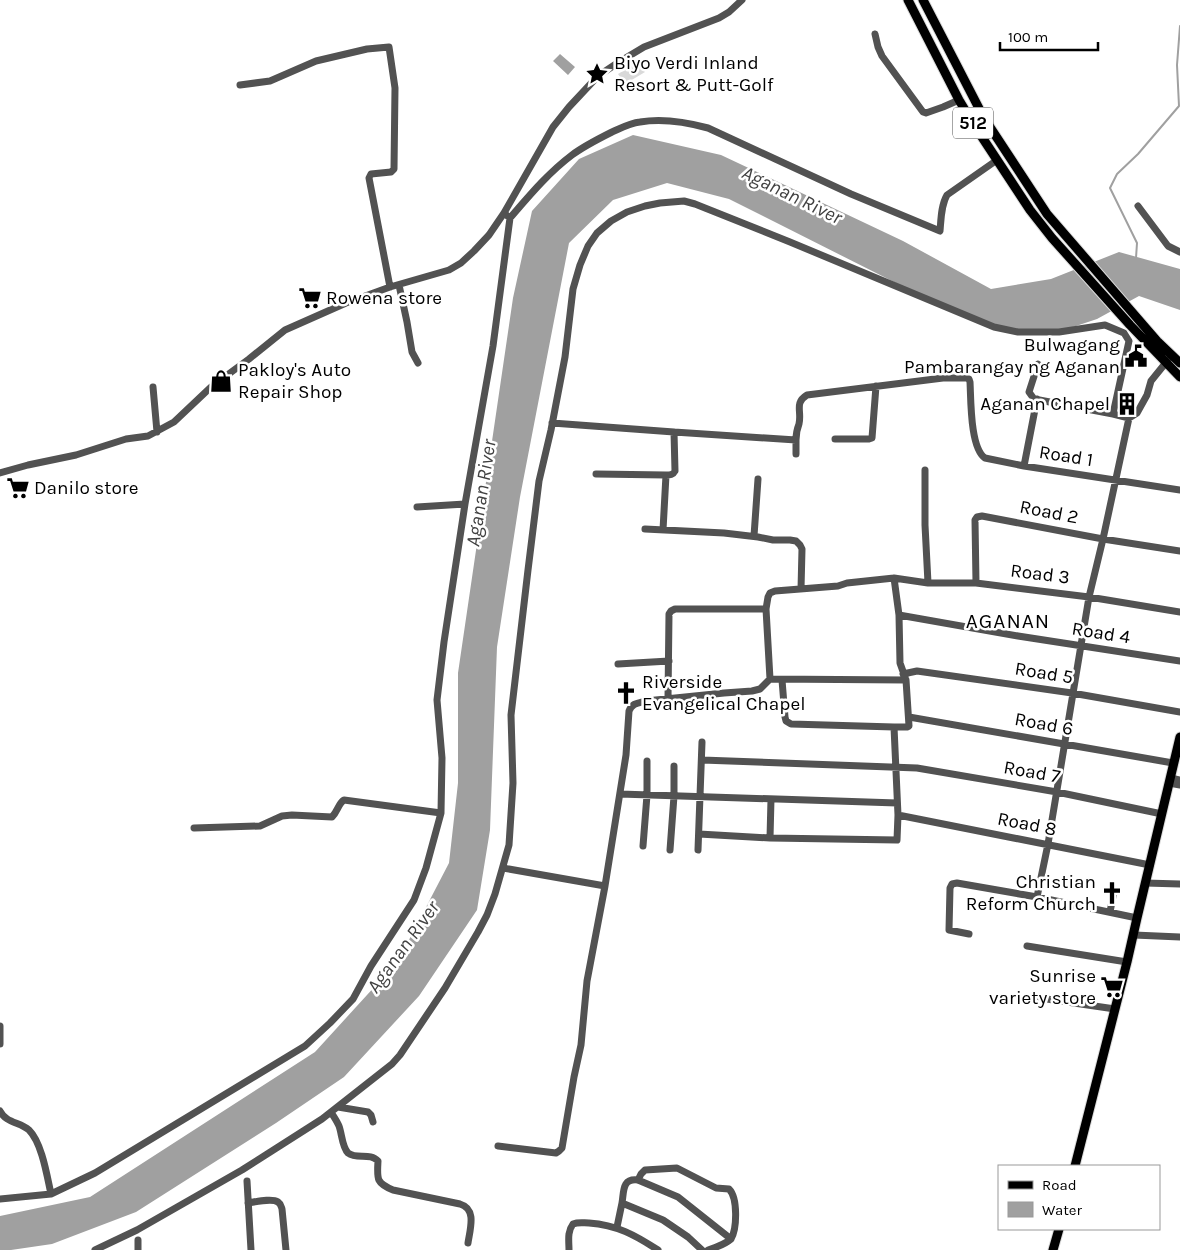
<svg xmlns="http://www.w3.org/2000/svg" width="1180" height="1250" font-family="Karla,sans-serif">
	<rect width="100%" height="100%" fill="#fff"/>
	<path fill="#d9d9d9" d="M638,62l7,10 -20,12 -7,-10z"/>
	<path fill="#a0a0a0" d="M560,54l15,13 -7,8 -15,-14z
		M633,135l88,20 182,86 88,48 60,-10 68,-27 61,17v41l-41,-14 -42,23 -48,16 -34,-1 -115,-49 -171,-86 -62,-16 -54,17 -44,43 -49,254 -23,150 -7,183 -13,80 -58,86 -75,81 -68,46 -140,89 -84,32 -41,6h-11v-34l90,-19 225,-145 83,-91 51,-98 9,-80v-110l55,-375 19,-87 47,-52z"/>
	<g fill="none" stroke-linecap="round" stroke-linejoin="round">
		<path stroke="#a0a0a0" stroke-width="2" d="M1136,258l1,-15 -27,-55 7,-14 21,-20 41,-48 -2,-41 3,-39"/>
		<defs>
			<path id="major" d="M908,0l51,100 15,25 56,85 22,28 78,87 50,52
				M923,0l61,118 63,96 110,127 23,22
				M1075,1166l52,-204 10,-44 43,-181
				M1053,1250l6,-21"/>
		</defs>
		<use href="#major" stroke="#dbdbdb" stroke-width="11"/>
		<path stroke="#525252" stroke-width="7" d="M875,34l3,13 4,9 41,56 3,1 17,-6 16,-7
			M240,85l30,-4 46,-20 51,-12 22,-2 6,41 -1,81 -3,3 -20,2 -2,4 21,109
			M1138,206l30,40 12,6
			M510,218c19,-22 38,-45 62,-63 12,-9 26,-16 40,-23 9,-4 18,-9 28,-10 23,-4 46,0 68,6l143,66 89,37c1,-11 1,-26 7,-36l50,-35
			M399,285l8,37 5,30 6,11
			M1038,364l-9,28 5,7 79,15 16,4 8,-5 10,-18 4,-14 17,-21
			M153,387l4,45
			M552,423l122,9
			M835,439h34l3,-1 4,-52
			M796,440v14
			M1024,466l13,-67
			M925,470v55l3,58
			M0,473l28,-8 48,-10 50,-16 22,-3 26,-14 37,-35 38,-28 36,-29 61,-27 44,-16 59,-17 12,-7 13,-12 15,-16 15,-22 49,-86 16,-20 29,-31 21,-14 25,-15 75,-29 10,-6 13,-12
			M596,474l70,1
			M417,507l48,-3
			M645,529l79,4 34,4 15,3h17l6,1 4,4 2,4 -1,40
			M663,530l3,-55c4,0 7,0 9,-4l-1,-39 122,8c0,-6 1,-11 3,-16 3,-13 -5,-21 8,-29l136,-17h23l3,1 1,3c1,17 0,66 15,76l39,8 156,24
			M754,536l4,-57
			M894,578l5,37 1,48 5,14
			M976,583l-1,-63 2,-3 5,-1 121,23 77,12
			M899,615l119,21 162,25
			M618,664l51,-3
			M903,674l14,-3 155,22 108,19
			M770,679l136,1 3,46 -2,1h-13l-103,-3 -5,-3 -1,-4 -3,-37
			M668,698l1,-84 2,-3 4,-2h91
			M909,717l264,46
			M702,760l215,8 140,24 105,22
			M1171,778l9,2
			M1169,783l11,2
			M620,794l277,9
			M898,815l252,50
			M194,828l66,-2 22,-10 10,-1 40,2c6,-6 6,-13 12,-17l97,13
			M699,834l71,4 127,2 1,-25 -4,-88
			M770,838l1,-39
			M643,846l4,-51v-34
			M670,850l4,-54v-30
			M698,850l4,-108
			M503,868l102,18
			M1145,883l35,1
			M1037,897l11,-53 41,-247 14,-58 26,-121
			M1110,912l4,-21
			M969,934l-20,-4 1,-42 2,-4 5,-1 80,14 100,21
			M1134,935l46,2
			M1027,946l100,16
			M1033,997l82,12
			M0,1026v18
			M338,1107l30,5 3,3 2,7
			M0,1111c6,12 20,11 29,19 13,13 18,46 22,64
			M331,1112c3,5 6,9 8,14 3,8 3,21 9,27 9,7 22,-1 30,8 -1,18 -2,22 15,29l67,14c17,5 10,25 8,39
			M498,1146l58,7 3,-2 3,-3 12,-71 7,-32 6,-64 18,-95 21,-131 3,-44c3,-8 9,-8 17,-10l78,-8 28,-2 8,-2 10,-10 -4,-70 2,-12 2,-4 5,-2 63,-5 9,-3 47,-5 34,5h48l113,14 91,15
			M638,1180l3,-6 4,-4 32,-2 39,20 13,1c9,9 8,40 2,50
			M247,1181l4,69
			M0,1199l51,-5 44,-21 210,-127 25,-23 23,-24 18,-33 43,-66 12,-32 15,-55 1,-55 -5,-58 7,-58 21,-138 28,-158 17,-128 -6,-5
			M248,1203c7,-1 24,-5 30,-1 3,2 3,4 4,7l4,41
			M622,1203c2,-12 0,-25 16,-23l40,17 53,42c-7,6 -14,8 -23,11
			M617,1227l5,-24 41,17 25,17 14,13
			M95,1250l42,-20 105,-60 80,-51 70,-55 8,-9 45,-67 33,-56 9,-17 8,-21 14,-49 4,-62 -2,-68 17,-145 11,-89 12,-51 14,-73 8,-68 7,-24 8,-19 9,-13 14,-12 16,-9 18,-6 15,-3 24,-2 11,3 95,38 204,85 24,5h41l46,-7 19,8 5,8 -16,73
			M138,1250v-10
			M569,1250c0,-9 -2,-18 4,-26 5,-2 10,-1 16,-1 28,2 46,12 69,27"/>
		<use href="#major" stroke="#000" stroke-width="9"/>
	</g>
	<defs>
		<symbol id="sight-bare" viewBox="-9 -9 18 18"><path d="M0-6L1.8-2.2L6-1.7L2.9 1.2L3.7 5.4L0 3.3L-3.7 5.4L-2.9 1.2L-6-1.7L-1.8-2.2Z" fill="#000" stroke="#fff" stroke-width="2.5" paint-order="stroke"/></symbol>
		<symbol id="supermarket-bare" viewBox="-9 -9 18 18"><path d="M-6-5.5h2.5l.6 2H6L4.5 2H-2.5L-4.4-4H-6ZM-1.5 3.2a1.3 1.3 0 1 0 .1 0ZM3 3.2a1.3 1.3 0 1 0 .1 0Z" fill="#000" stroke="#fff" stroke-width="2.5" paint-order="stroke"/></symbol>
		<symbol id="civic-bare" viewBox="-9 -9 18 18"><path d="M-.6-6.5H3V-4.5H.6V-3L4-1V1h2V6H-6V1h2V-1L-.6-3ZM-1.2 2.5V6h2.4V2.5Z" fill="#000" stroke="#fff" stroke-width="2.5" paint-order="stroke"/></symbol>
		<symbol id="shop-bare" viewBox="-9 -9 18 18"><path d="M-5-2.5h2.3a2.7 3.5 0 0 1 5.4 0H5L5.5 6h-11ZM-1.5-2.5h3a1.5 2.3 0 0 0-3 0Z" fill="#000" stroke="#fff" stroke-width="2.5" paint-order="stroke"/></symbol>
		<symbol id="building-bare" viewBox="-9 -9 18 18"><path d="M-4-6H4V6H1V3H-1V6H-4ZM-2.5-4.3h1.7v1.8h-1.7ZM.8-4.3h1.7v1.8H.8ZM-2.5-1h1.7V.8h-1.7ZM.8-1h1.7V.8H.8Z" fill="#000" stroke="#fff" stroke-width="2.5" paint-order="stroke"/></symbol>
		<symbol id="church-bare" viewBox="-9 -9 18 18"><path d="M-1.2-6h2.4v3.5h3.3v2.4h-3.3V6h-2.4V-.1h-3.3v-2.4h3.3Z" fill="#000" stroke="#fff" stroke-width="2.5" paint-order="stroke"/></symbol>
	</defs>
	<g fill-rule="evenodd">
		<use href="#sight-bare" x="581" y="58" width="32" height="32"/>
		<use href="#supermarket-bare" x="294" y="282" width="32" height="32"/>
		<use href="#civic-bare" x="1120" y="340" width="32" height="32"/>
		<use href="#shop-bare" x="205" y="365" width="32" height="32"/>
		<use href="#building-bare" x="1111" y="388" width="32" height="32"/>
		<use href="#supermarket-bare" x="2" y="472" width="32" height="32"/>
		<use href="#church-bare" x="610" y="677" width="32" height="32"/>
		<use href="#church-bare" x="1096" y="877" width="32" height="32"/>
		<use href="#supermarket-bare" x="1096" y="971" width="32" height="32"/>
	</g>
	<g text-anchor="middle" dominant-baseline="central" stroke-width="5" stroke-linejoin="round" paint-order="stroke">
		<rect fill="#fff" stroke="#4c4c4c" stroke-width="1" x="953" y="107.5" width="40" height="31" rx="4"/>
		<g font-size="18" font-weight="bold" fill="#000">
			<text x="973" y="123">512</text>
		</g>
		<g font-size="19" fill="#000" stroke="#fff" text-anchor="start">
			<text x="614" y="63">Biyo Verdi Inland<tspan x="614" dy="22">Resort &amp; Putt-Golf</tspan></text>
			<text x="326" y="298">Rowena store</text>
			<text x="1120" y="345" text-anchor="end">Bulwagang<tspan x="1120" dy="22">Pambarangay ng Aganan</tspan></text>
			<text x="238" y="370">Pakloy's Auto<tspan x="238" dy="22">Repair Shop</tspan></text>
			<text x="1110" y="404" text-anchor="end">Aganan Chapel</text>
			<text x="34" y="488">Danilo store</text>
			<text x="642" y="682">Riverside<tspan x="642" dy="22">Evangelical Chapel</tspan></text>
			<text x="1096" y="882" text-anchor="end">Christian<tspan x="1096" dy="22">Reform Church</tspan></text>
			<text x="1096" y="976" text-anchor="end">Sunrise<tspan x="1096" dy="22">variety store</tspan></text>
		</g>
		<g font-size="19" fill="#000" stroke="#fff">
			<text transform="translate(1066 456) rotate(9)">Road 1</text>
			<text transform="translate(1049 512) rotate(11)">Road 2</text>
			<text transform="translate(1040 574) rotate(7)">Road 3</text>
			<text transform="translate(1101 633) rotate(9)">Road 4</text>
			<text transform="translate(1044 673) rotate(9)">Road 5</text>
			<text transform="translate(1044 724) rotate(10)">Road 6</text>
			<text transform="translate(1032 772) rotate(10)">Road 7</text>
			<text transform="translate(1027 824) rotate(11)">Road 8</text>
		</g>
		<g font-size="20" font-style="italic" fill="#414141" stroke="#fff">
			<text transform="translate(792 195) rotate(26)">Aganan River</text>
			<text transform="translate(481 493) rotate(-81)">Aganan River</text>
			<text transform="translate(403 947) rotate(-54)">Aganan River</text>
		</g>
		<g font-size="21" letter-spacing="1" fill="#000" stroke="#fff">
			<text x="1008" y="621">AGANAN</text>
		</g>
	</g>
	<rect x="998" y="1165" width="162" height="65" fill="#ffffff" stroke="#999999"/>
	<rect x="1008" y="1181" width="25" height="8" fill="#000000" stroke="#999999"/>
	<text x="1042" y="1190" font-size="15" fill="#000000">Road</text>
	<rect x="1008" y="1202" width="25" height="15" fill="#a0a0a0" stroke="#999999"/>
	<text x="1042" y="1215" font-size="15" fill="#000000">Water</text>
	<path d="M1000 42v8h98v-8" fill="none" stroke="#000000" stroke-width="2.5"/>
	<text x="1008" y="42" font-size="15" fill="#000000" stroke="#ffffff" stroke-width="4" paint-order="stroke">100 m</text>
</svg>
